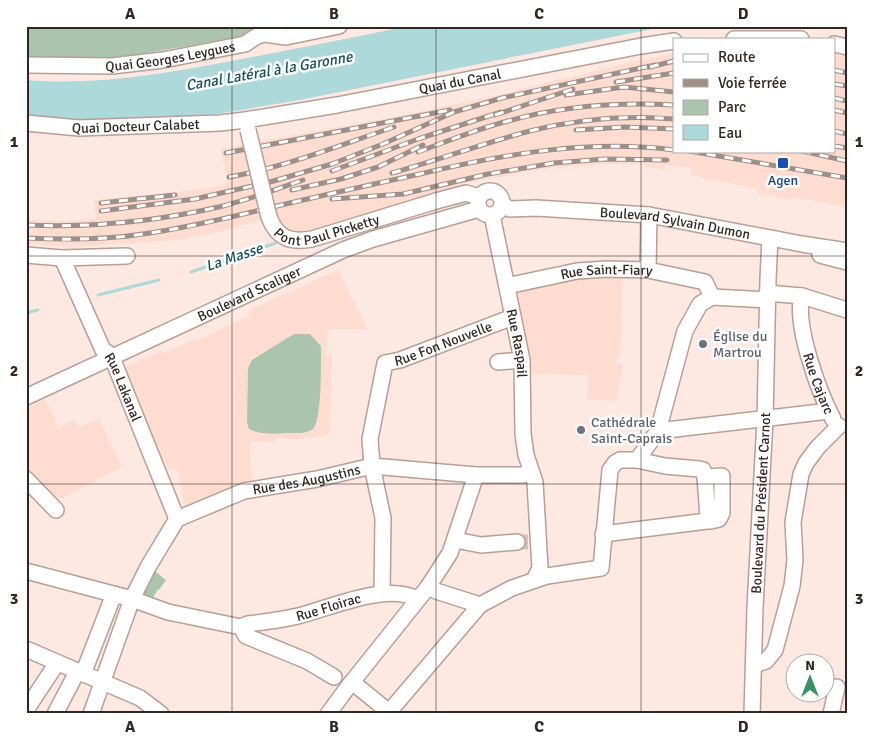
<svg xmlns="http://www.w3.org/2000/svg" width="873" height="740" font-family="Signika,sans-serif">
	<rect width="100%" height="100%" fill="#fde9e1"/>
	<path fill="#feddd0" d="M674,54v97h160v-97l13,3v150l-54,-10 -1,3 -34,-7 1,-4 -69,-14 2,-8 -27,-2 -1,5 -27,-6h-38l-62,6 -77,14 -26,13 -130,39 -15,-1 -12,-14 -19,-79 146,-27 94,-20 133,-33z
		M246,144l16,76 -36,10 -46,10 -108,7 -46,-3v-24l44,1 26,-2 -2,-19 111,-11 23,-5 -7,-35z
		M338,270l30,59h-41l-1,26h6l-3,80 -39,5v-2h-14l-1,4 -25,-1 1,45 -64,22 -2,-1 -8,-38 -9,1 -47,-101 36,-16 5,-2 2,2 28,-13 1,1 9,-3 49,-23 -2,-5z
		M623,272l-3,85 -4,2v4l8,1 -8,37 -29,-2 2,-24 -57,-1 -17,-81 3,-4 58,-14z
		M46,399l12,29 17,-9 3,9 21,-9 23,48 -70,36 -26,-28v-67z"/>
	<path fill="#aac4ad" d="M26,26h245l1,4 -25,6 -124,21 -45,2 -52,-1z
		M294,334h16l11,12c0,15 1,74 -8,83 -7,5 -18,4 -26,4 -13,1 -26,2 -38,-4l-2,-6 1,-55 4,-8z
		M151,568l15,12 -7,10 -1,-1 -7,12 -13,-9z"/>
	<path fill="#add9da" d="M408,26h259l-367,74 -83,14 -90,6h-47l-54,-5v-35c72,6 141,-7 211,-20 57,-11 114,-22 171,-34z"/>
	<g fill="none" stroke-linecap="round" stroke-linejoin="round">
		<path stroke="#add9da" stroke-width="3" d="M191,272l85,-29
			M98,295l61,-15
			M26,313l12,-3"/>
		<path stroke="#d4c2bb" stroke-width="15" stroke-dasharray="15 8" stroke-linecap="butt" d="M517,542h11"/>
		<defs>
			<g id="minor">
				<path d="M734,39h67"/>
				<path d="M834,44l13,3"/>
				<path id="s1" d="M26,65l86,1 51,-6 82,-16 12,-8 8,-2 21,3 53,-11"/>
				<path id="s2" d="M26,123l53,5 141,-5 25,-3 92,-15 304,-59 33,-5"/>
				<circle cx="490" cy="203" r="12"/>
				<path d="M436,201l30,-8 13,4"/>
				<path id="s3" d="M502,205l8,4 26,-1 113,7 153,29 45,7"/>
				<path id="s4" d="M492,215l30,145 1,74 3,21 9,27 5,86 -6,12"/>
				<path d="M26,255l36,3 65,-2"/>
				<path d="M820,255l27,7"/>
				<path id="s5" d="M62,258l41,92 5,3 7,12 62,154"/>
				<path d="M648,270l1,-55"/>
				<path id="s6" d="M507,286l70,-15 30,-2 41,1 57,12 7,15"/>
				<path d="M767,293l35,3 45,14"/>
				<path id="s7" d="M802,296c-8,29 17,96 31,123"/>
				<path d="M498,362l24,-2"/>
				<path id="s8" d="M26,397l317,-147 30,-11 106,-30"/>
				<path d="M658,431l171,-20"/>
				<path d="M637,460l21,-29 27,-100 15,-27 12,-7 55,3"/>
				<path d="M26,479l30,31"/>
				<path d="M603,534l112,-14 4,-1 3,-6v-37l-17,1 3,40 3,4"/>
				<path d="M455,540l26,5 36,-3"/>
				<path d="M26,571l106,28 36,13 73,15"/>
				<path d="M428,587l8,4 44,14"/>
				<path id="s9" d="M382,593l1,-75 -11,-52 -2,-27 15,-76 15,-3 113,-43"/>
				<path id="s10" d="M241,627l7,-3c17,-2 33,-4 50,-8 32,-8 89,-34 119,-17"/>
				<path d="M241,627l5,9 61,25 27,16"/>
				<path d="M26,649l114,49 21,16"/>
				<path d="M754,665l12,-4 9,-11 17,-64 3,-26 -2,-38 8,-48 5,-11 12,-16 21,-21"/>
				<path d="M83,674l31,-80"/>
				<path d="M352,682l37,30 91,-107 32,-17 35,-12 54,-8 9,-98 5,-7 5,-3h17l28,6 34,3 4,1 2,7"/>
				<path d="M28,707l29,-44"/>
				<path d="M55,714l22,-42"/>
				<path id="s11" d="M91,714l41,-115 16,-32 29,-48 67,-28 73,-12 55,-13 104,9h47l8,-3"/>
				<path d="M328,714l20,-27 80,-100 22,-34 26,-78"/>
				<path id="s12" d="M752,714l3,-106 10,-189 3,-140 2,-41"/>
				<path d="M831,714l6,-27"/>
			</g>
		</defs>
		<use href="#minor" stroke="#b79f96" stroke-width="18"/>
		<use href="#minor" stroke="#fff" stroke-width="15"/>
		<defs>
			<path id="rail" d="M650,67l24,-6
				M834,70l13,3
				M616,82l58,-9
				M834,84l13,2
				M566,95l58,-8 50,5
				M834,98l13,3
				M834,110l13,3
				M495,115l78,-26
				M576,130l49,-3 49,2
				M834,131l13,3
				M834,146l13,2
				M689,151l158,27
				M802,151l45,10
				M418,152c30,-11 59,-23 90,-31 54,-15 110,-19 166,-16
				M226,153l224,-43
				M332,171l86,-32 83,-27
				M392,173c46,-13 92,-30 138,-42 47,-12 96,-16 144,-12
				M229,177c57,-10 111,-32 165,-50
				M292,190l49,-11 37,-12 45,-22
				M332,199l71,-5 85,-20 66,-11 51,-4 62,1
				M101,203l74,-8
				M101,211l94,-12 75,-17 62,-18 51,-20 71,-32 48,-14 153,-33
				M26,225c66,3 133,-4 197,-19 27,-7 54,-17 80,-26
				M26,238c39,2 78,2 117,-4 43,-6 84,-16 126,-26 50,-12 101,-23 151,-34 84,-20 168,-35 254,-24"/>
		</defs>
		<use href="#rail" stroke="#9e8f89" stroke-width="5"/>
		<use href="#rail" stroke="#fff" stroke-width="3" stroke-dasharray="9" stroke-linecap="butt"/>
		<defs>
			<g id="minor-bridge">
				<path id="s13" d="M248,130l21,87c8,21 21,26 43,22l124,-38"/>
			</g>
		</defs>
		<use href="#minor-bridge" stroke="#b79f96" stroke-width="18" stroke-linecap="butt"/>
		<use href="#minor-bridge" stroke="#fff" stroke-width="15"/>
	</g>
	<path fill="none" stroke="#302723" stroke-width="1" stroke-opacity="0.55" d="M232,26v688M436,26v688M641,26v688M26,256h821M26,484h821"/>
	<rect fill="#1a4fb4" stroke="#fff" stroke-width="2" x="777" y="157" width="12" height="12" rx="2.5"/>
	<g fill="#6b7280" stroke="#fff" stroke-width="2">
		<circle cx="703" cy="344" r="5"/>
		<circle cx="581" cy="430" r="5"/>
	</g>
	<g text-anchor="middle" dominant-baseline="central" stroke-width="5" stroke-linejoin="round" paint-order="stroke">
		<g font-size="14" fill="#302723" stroke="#fff">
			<text stroke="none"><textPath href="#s1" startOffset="145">Quai Georges Leygues</textPath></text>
			<text stroke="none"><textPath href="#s2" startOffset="438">Quai du Canal</textPath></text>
			<text stroke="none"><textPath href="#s2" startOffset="110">Quai Docteur Calabet</textPath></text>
			<text stroke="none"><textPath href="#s13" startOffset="159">Pont Paul Picketty</textPath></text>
			<text stroke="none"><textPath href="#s3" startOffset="175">Boulevard Sylvain Dumon</textPath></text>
			<text stroke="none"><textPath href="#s6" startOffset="101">Rue Saint-Fiary</textPath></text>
			<text stroke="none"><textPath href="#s8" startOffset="246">Boulevard Scaliger</textPath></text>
			<text stroke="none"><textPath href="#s9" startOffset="294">Rue Fon Nouvelle</textPath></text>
			<text stroke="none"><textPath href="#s4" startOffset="131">Rue Raspail</textPath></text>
			<text stroke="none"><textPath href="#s7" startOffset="90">Rue Cajarc</textPath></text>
			<text stroke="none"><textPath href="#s5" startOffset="144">Rue Lakanal</textPath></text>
			<text stroke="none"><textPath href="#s11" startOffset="350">Rue des Augustins</textPath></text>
			<text stroke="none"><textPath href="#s12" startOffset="211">Boulevard du Président Carnot</textPath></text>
			<text stroke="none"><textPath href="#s10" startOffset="90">Rue Floirac</textPath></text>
		</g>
		<g font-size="14" fill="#164399" stroke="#fff">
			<text x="783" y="180">Agen</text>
		</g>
		<g font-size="14" fill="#5b616d" stroke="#fff" text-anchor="start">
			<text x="713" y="336">Église du<tspan x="713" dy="16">Martrou</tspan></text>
			<text x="591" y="422">Cathédrale<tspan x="591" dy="16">Saint-Caprais</tspan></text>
		</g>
		<g font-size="15" font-style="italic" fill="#135153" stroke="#fff">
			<text transform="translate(269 71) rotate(-10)">Canal Latéral à la Garonne</text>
			<text transform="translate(234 257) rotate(-19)">La Masse</text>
		</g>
	</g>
	<rect width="873" height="740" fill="none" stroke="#ffffff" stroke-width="55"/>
	<rect x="673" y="38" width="162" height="115" fill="#ffffff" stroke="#aca9a7"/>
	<rect x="683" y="54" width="25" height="8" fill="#ffffff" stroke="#aca9a7"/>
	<text x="718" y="62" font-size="15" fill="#302723">Route</text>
	<rect x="683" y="79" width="25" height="8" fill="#9e8f89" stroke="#aca9a7"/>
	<text x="718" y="88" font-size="15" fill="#302723">Voie ferrée</text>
	<rect x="683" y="100" width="25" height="15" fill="#aac4ad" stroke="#aca9a7"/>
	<text x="718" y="112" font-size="15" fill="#302723">Parc</text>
	<rect x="683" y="125" width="25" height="15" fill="#add9da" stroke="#aca9a7"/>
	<text x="718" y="138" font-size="15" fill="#302723">Eau</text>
	<g transform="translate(810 678)"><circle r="24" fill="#ffffff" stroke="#aca9a7"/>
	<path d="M0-4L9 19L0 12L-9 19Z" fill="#399165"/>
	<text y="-8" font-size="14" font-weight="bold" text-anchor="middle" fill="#302723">N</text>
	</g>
	<rect x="28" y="28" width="818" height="684" fill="none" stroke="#302723" stroke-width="2"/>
	<g font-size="16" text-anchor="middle" font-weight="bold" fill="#302723">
		<text x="130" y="19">A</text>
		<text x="334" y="19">B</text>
		<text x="539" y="19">C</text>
		<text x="743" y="19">D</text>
		<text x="14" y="147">1</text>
		<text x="859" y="147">1</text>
		<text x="14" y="376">2</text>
		<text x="859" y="376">2</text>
		<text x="14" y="604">3</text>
		<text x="859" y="604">3</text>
		<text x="130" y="732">A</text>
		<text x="334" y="732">B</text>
		<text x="539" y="732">C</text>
		<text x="743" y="732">D</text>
	</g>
</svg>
